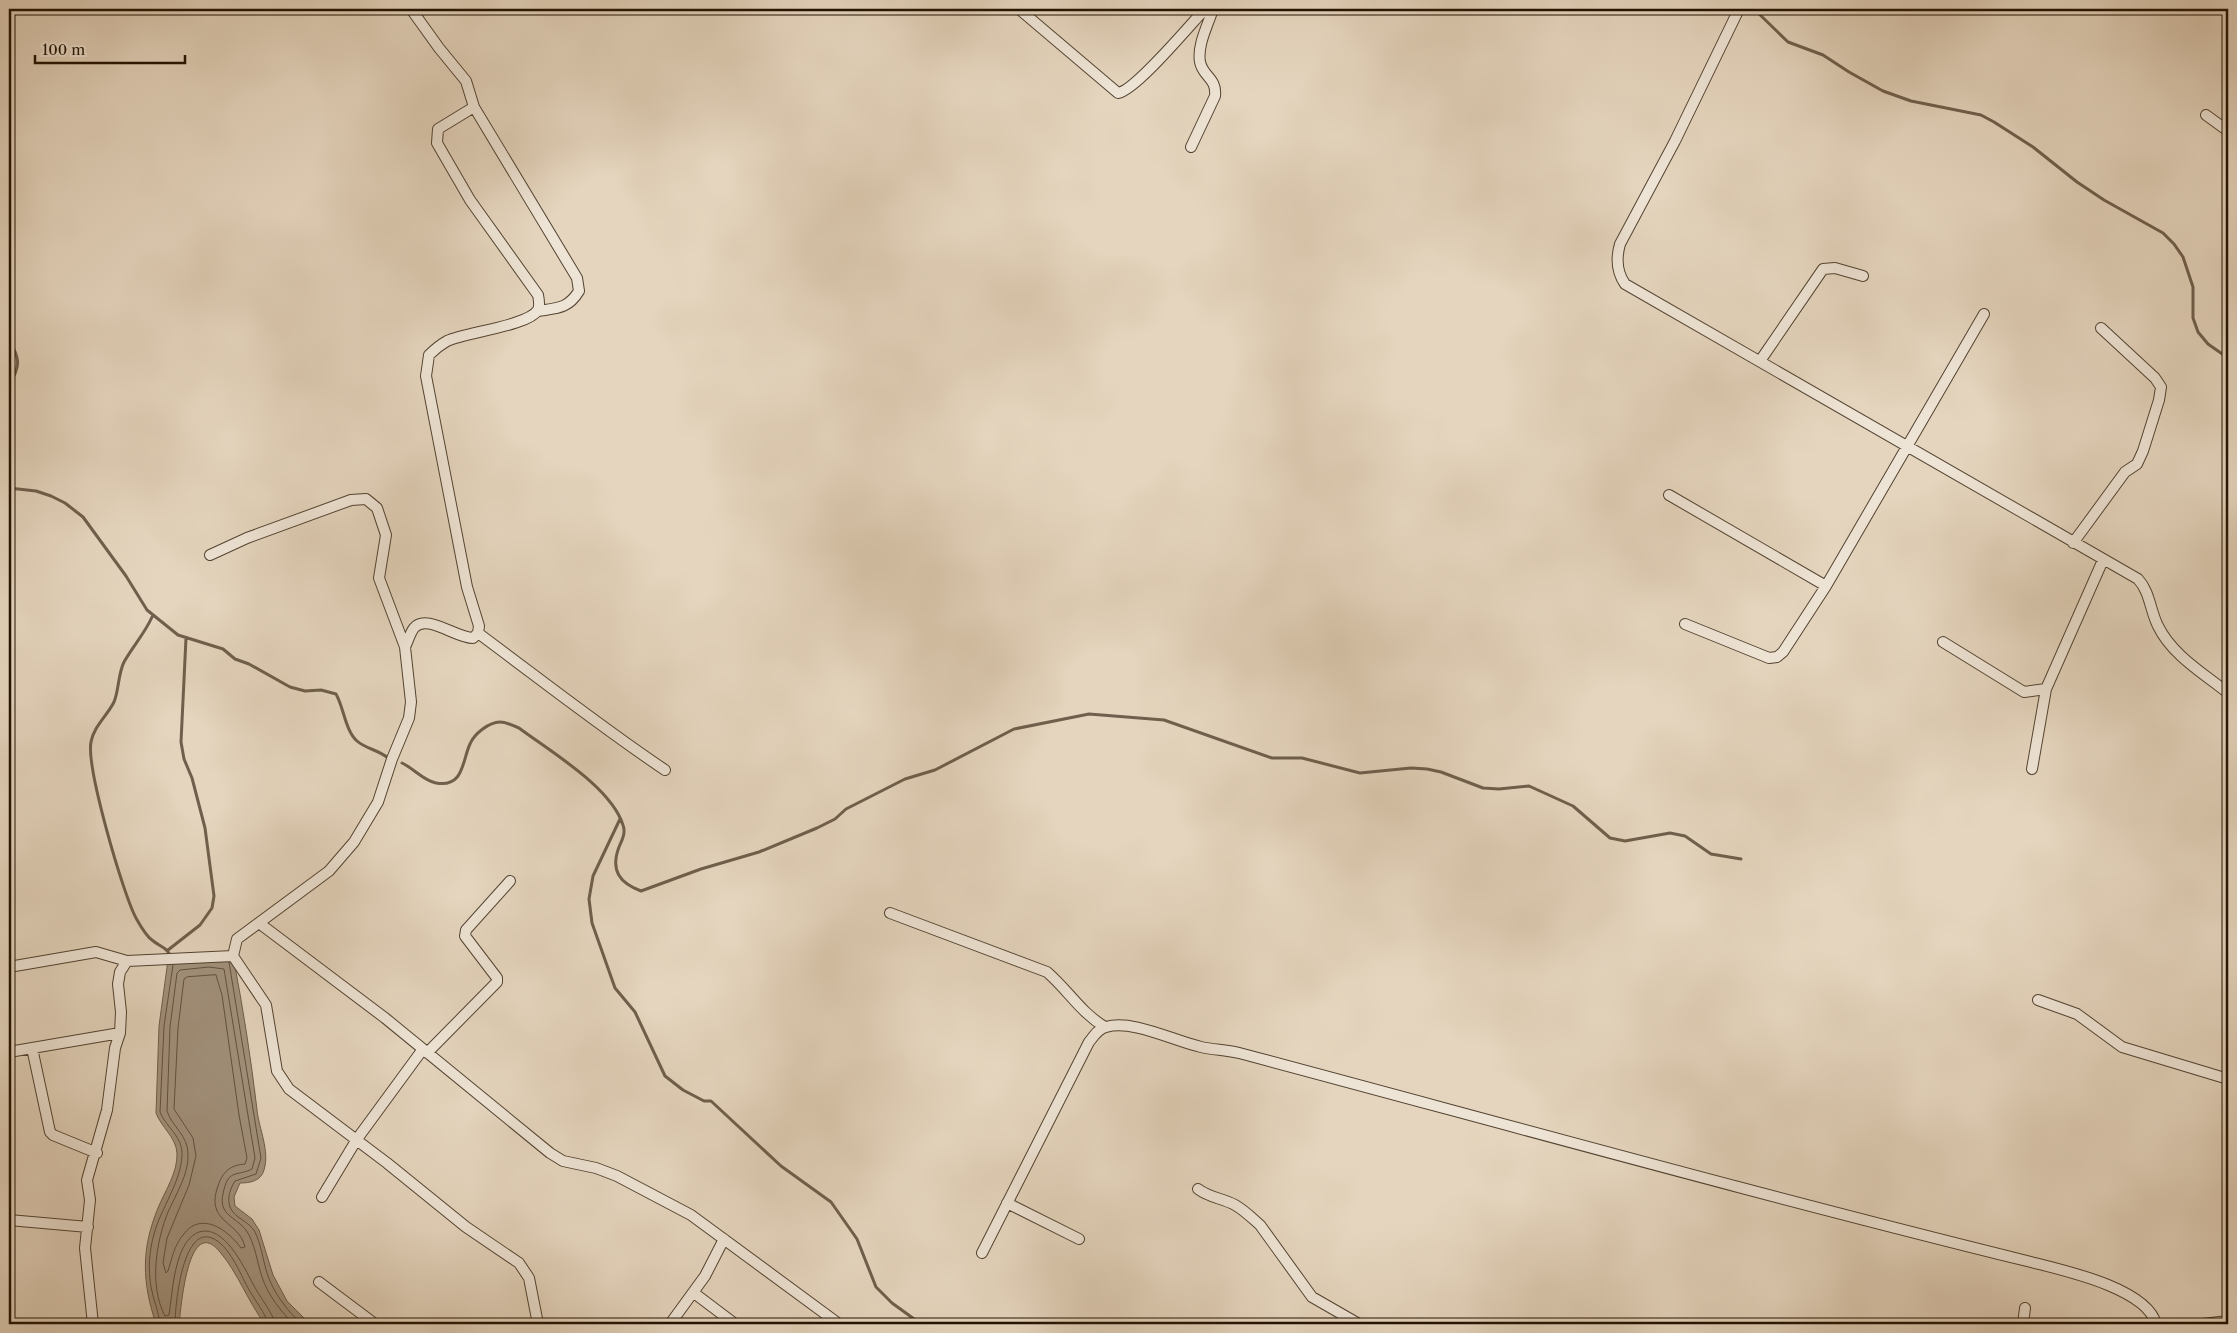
<svg xmlns="http://www.w3.org/2000/svg" width="2237" height="1333" font-family="'Libre Caslon Text',serif">
	<rect width="100%" height="100%" fill="#e5d5be"/>
	<filter id="stains"><feTurbulence type="fractalNoise" baseFrequency=".004" numOctaves="4"/><feColorMatrix values="0 0 0 0 .2 0 0 0 0 .09 0 0 0 0 .02 0 0 0 .5 -.17"/></filter>
	<radialGradient id="worn" r=".72"><stop offset=".6" stop-color="#630" stop-opacity="0"/><stop offset="1" stop-color="#630" stop-opacity=".3"/></radialGradient>
	<path fill="#a3937e" stroke="#6f5f4c" d="M233,956c10,51 18,103 24,154 2,19 13,41 7,60 -3,11 -14,13 -24,13l-6,14 1,9 17,13 7,11 14,45 14,26 23,23h-45c-17,-22 -27,-51 -45,-72 -32,-39 -39,56 -41,72h-23c-14,-42 -15,-75 2,-116 7,-17 20,-36 19,-55 -1,-16 -16,-26 -21,-40l3,-87 9,-66z"/>
	<g fill="none" stroke-linecap="round" stroke-linejoin="round">
		<path stroke="#625240" stroke-width="1" d="M229,962l32,196 -5,16 -21,7c-5,8 -8,17 -5,26 4,11 19,14 25,25 6,12 8,28 12,41 6,19 20,38 35,51
			M216,975l6,20 17,120 8,43 -2,6c-13,1 -21,6 -26,19 -16,40 20,37 26,64l-4,1c-13,-18 -40,-38 -58,-13 -9,11 -11,23 -15,36l-2,2 -3,-10 4,-25 22,-53 7,-29 -3,-18 -19,-29 4,-81 6,-49 3,-2z
			M160,1324c-1,-12 -7,-25 -9,-37 -3,-18 -2,-35 3,-53 7,-26 27,-52 28,-79 1,-18 -16,-28 -22,-43l4,-86 9,-61
			M175,1324c0,-17 7,-98 37,-86 17,7 28,35 36,50 4,8 20,29 20,36
			M275,1324c-1,-10 -17,-29 -22,-40 -9,-17 -29,-60 -54,-52 -10,4 -15,13 -19,23 -7,19 -8,40 -11,60l-4,1c-16,-30 -9,-74 3,-104 8,-18 21,-38 20,-58 0,-19 -16,-27 -21,-43l3,-84 7,-54 3,-3 29,-3 15,2 31,189 -3,11c-16,8 -24,-1 -29,25 -5,21 13,23 23,36 9,13 11,32 16,47 6,18 18,33 31,47"/>
		<path stroke="#6f5f4c" stroke-width="3" d="M1754,9l34,33 35,13 26,17 34,19 28,10 70,14 13,7 39,25 44,35 27,18 59,33 11,11 9,13 10,30v31l5,14 10,12 20,14
			M9,340c11,18 12,26 0,45
			M9,488l27,3 15,5 14,7 18,14 43,59 21,34 31,25 45,14 12,10 14,5 41,23 15,4 16,-1 15,4c8,14 9,36 21,47 9,8 22,9 31,17
			M152,617c-7,16 -19,29 -28,45 -6,12 -5,28 -10,40 -7,14 -20,24 -23,40 -5,25 32,152 45,176 4,7 10,18 16,22 8,7 15,7 19,17
			M402,763c11,5 22,18 34,20 28,5 26,-22 34,-39 4,-10 19,-22 30,-22 7,0 13,4 19,6 32,24 92,59 104,97 3,8 -1,15 -4,22 -9,24 1,36 22,44l60,-22 58,-17 58,-24 18,-9 11,-10 59,-30 30,-9 79,-41 75,-15 75,6 108,38h30l58,15 51,-5 16,1 14,3 42,16 16,1 30,-3 44,20 37,32 15,3 45,-8 15,3 26,18 30,5
			M620,819l-27,57 -4,23 3,24 23,65 20,24 30,64 18,14 21,11h7l70,65 50,36 26,37 19,48 16,16 29,21
			M168,950l32,-25 12,-17 2,-12 -9,-68 -13,-50 -8,-19 -3,-17 5,-104"/>
		<defs>
			<path id="street" d="M1019,9l99,84c17,-2 72,-68 87,-84
				M1739,9l-64,132 -55,103c-4,14 -4,27 5,40l513,295c12,13 12,31 20,47 14,29 45,47 70,67
				M474,107l103,171 2,13c-11,18 -22,17 -41,20
				M2206,115l22,16
				M1191,147l24,-51c2,-18 -12,-19 -15,-34 -3,-17 8,-37 13,-53
				M1760,361l63,-92 12,-1 28,8
				M1669,495l157,91 158,-272
				M2073,543l52,-71 12,-8 6,-13 16,-51 2,-13 -6,-9 -54,-50
				M210,555l37,-17 104,-38 15,-1 11,9 9,27 -7,43 26,69 6,55 -2,16 -17,41 -14,43 -24,40 -25,29 -92,68 -4,17
				M1685,624l84,34 8,-1 6,-5 43,-66
				M478,633c62,46 123,94 187,137
				M1943,642l81,50 22,-3
				M405,647c3,-6 5,-14 9,-19 12,-15 42,10 59,10l5,-5 1,-7 -12,-39 -41,-211 3,-21c5,-5 11,-10 18,-14 19,-9 81,-15 91,-31 2,-4 1,-10 0,-15l-68,-95 -33,-57 1,-14 36,-22 -8,-26 -27,-33 -28,-39
				M2032,769l14,-80 57,-129
				M890,913l157,59c21,18 34,41 58,55
				M259,923l126,95 165,135 13,8 33,7 21,8 74,39 148,109
				M9,967l87,-15 31,9 106,-5 33,49 11,66 12,18 98,74 79,64 53,36 10,15 9,46
				M2038,1000l39,14 45,33 106,32
				M32,1048l18,84 3,3 44,18
				M9,1052l111,-19
				M427,1053l70,-71v-4l-32,-42 1,-6 44,-49
				M1198,1189c12,9 24,9 37,16 9,5 17,13 25,20l52,72 47,27
				M322,1197l35,-58 66,-90
				M1007,1203l72,36
				M9,1220l79,7
				M982,1253l107,-211c5,-6 9,-13 17,-15 26,-8 68,14 95,20 13,3 28,3 42,7 262,70 524,143 788,208 31,8 116,26 125,62
				M319,1282l56,42
				M694,1293l41,31
				M93,1324l-8,-76 5,-48 -3,-20 20,-70 8,-62 5,-15 1,-21 -3,-28 2,-12 7,-11
				M670,1324l35,-48 19,-37
				M2023,1324l2,-16
				M2203,1324l25,-3"/>
		</defs>
		<use href="#street" stroke="#534331" stroke-width="12"/>
		<use href="#street" stroke="#eee4d5" stroke-width="10"/>
	</g>
	<rect width="2237" height="1333" fill="none" stroke="#e5d5be" stroke-width="30"/>
	<rect x="10" y="10" width="2217" height="1313" fill="none" stroke="#221202" stroke-width="2.5"/>
	<rect x="15" y="15" width="2207" height="1303" fill="none" stroke="#221202"/>
	<path d="M35 55v8h150v-8" fill="none" stroke="#221202" stroke-width="2.5"/>
	<text x="42" y="55" font-size="15" fill="#221202" stroke="#eee4d5" stroke-width="4" paint-order="stroke">100 m</text>
	<rect width="100%" height="100%" filter="url(#stains)"/>
	<rect width="100%" height="100%" fill="url(#worn)"/>
</svg>
